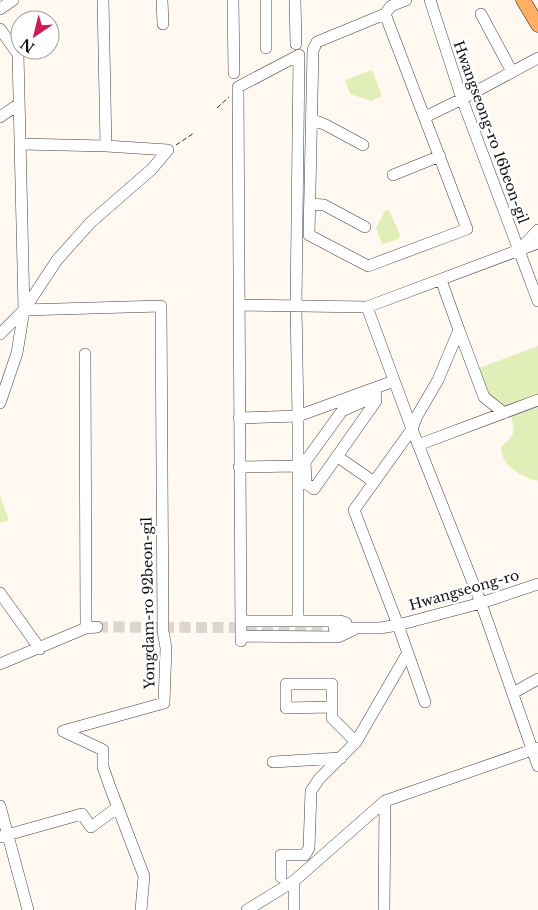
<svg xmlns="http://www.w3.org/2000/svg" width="538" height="910" font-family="'Libre Baskerville',serif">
	<rect width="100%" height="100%" fill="#fff9f2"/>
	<path fill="#e2eeb7" d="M372,70l10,26 -11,5 -21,-7 -5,-14z
		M389,210l11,25 -1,4 -17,5 -6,-16 9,-17z
		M538,346v49c-9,3 -21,11 -30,12 -18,1 -27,-25 -32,-38z
		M538,405v75l-2,1c-16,-6 -35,-15 -35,-34 13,-12 15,-13 10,-31z
		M0,496l9,24 -9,3z"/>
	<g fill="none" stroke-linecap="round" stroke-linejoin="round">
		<path stroke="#dbd6d0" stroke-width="11" stroke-dasharray="11 5.5" stroke-linecap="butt" d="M97,627l237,1"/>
		<defs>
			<path id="minor" d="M103,0l3,146
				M162,0l1,24
				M233,0l1,73
				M295,0l1,44
				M430,0l32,99 76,202
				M0,9l13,-9
				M385,14l82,215 -99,37 -59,-31 4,-185 4,-8z
				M385,14l6,-8 15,-6
				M481,14l31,58
				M0,29l18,25 6,256 -7,43 -17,50
				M266,48v-48
				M0,117l19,-13
				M425,117l37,-18 76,-41
				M311,119l15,6 37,20
				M393,175l47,-19
				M310,204l14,1 41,22
				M521,248l17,-18
				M239,305l128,2 171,-64
				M367,307l45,122 69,174 57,163
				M24,310l137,-4 2,325 3,17 -2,55 -101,28 40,19v17l7,20 34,89 -3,34
				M459,330l25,67 20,16
				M0,334l24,-24 33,-50 34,-38 61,-53 16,-19 -62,-4 -85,-2
				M85,354l1,274
				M375,388l1,13 -62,88 -8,-6 -1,-21 37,-51 33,-15
				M239,418l59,-2 96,-35
				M418,445l120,-45
				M338,457l36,25
				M239,467l59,-1
				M0,593l40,56
				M241,621h99l6,2
				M334,628h46l18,-3 83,-22 57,-19
				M241,636l97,1 15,-7
				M241,641l-3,-554 61,-32 -3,251 2,110v204
				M0,664l86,-36 11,-1
				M513,693l25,-14
				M425,702l-27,-77 -44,-115 58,-81 5,-13 21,-36 21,-50 -18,-50
				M331,707l-45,1v-24h46v34l24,24
				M273,762l68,-4
				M0,806l28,104
				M0,837l82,-23 9,13 27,-20
				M281,877v-22h24l4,-7 2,-57 8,-12 37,-37 51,-88
				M294,881v29
				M247,910l47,-29 91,-80 153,-53
				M384,910l1,-109"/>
			<path id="major" d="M523,0l15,25"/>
		</defs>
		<use href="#minor" stroke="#424242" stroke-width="12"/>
		<use href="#major" stroke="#202020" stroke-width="15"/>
		<path stroke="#313131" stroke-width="1" stroke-dasharray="5 2.5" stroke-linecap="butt" d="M217,108l12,-11
			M176,145l18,-12"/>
		<use href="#minor" stroke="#fff" stroke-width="11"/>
		<use href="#major" stroke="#ffaf62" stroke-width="14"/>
	</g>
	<g text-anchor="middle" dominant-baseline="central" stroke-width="5" stroke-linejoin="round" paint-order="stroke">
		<g font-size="14" fill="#0f0f0f" stroke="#fff">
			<text transform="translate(491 132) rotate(70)">Hwangseong-ro 16beon-gil</text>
			<text transform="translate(464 590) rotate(-16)">Hwangseong-ro</text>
			<text transform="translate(148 603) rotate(-91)">Yongdam-ro 92beon-gil</text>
		</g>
	</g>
	<g transform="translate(35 35) rotate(215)"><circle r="24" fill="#ffffff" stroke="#9f9f9f"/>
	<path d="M0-4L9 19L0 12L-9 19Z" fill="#cd1a52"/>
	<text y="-8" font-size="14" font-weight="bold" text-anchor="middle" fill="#0f0f0f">N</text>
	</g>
</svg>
